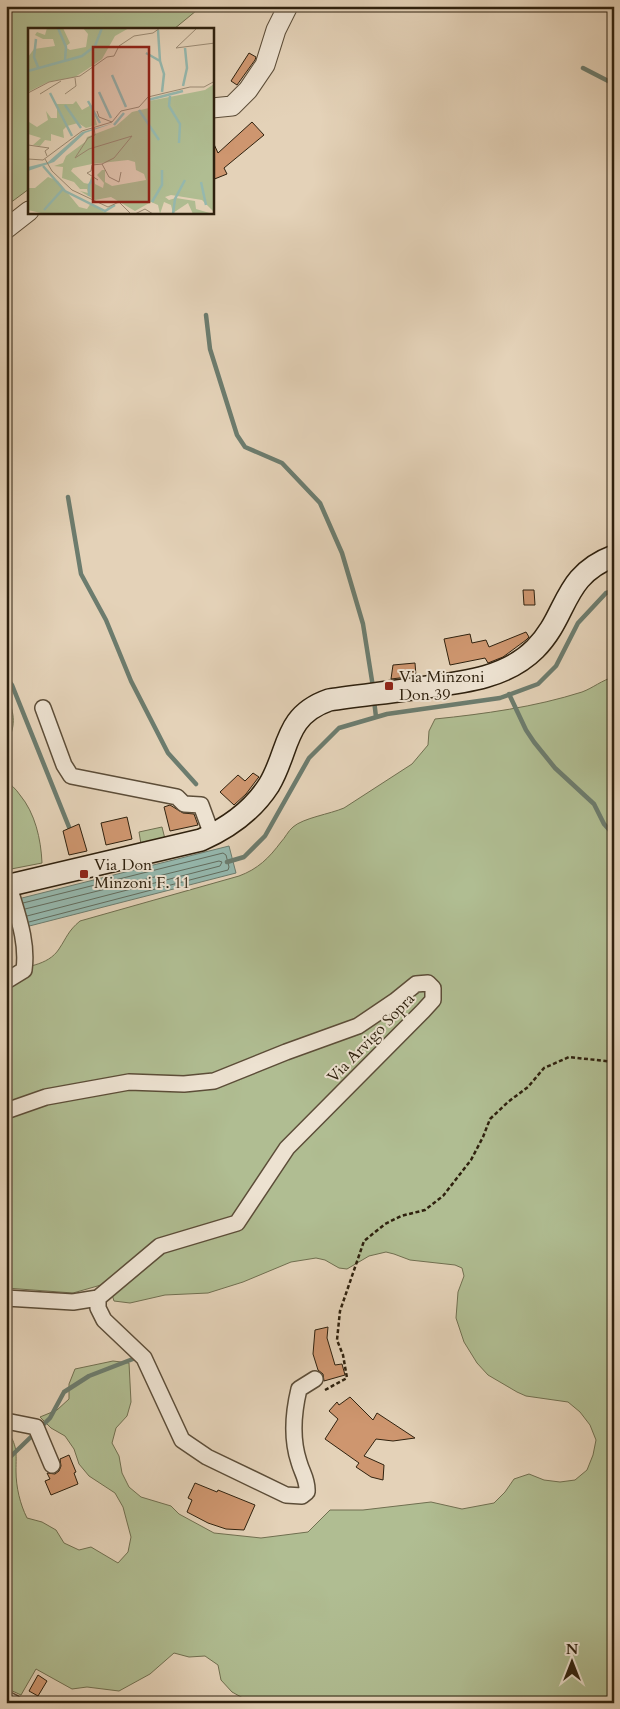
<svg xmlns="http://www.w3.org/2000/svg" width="620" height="1709" font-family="Cardo,serif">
	<rect width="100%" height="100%" fill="#e4d2b8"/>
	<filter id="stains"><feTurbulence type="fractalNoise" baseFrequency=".004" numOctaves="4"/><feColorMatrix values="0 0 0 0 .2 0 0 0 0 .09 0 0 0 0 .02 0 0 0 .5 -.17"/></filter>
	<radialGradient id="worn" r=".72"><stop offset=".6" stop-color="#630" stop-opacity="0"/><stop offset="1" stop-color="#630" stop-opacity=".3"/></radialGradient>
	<path fill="#b0bd92" stroke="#706f50" d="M6,6h196l-28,23h-145v160l-23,17z
		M614,677v1026h-362l-20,-11 -11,-12 -3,-15 -13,-9 -16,1 -15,-4 -24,21 -31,17 -32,-4 -15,2 -36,-20 -15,26 -15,-7v-259c12,17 10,23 10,42 0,16 4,33 11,47l15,4 14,8 8,13 15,7 12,-3 27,16 10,-11 3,-15 -8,-30 -8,-14 -26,-17 -10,-12 -5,-15 -9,-13 -14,-8 -11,-11 17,-7 12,-11v-15l6,-15 38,-8 16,2 2,39 -4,14 -11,12 -4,15 7,13 3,17 7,14 12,10 30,9 8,8 35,19 47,5 47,-6 22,-22h33l68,-8 31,7 32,-6 11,-11 9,-13 15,-5 15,6 16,2 15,-2 12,-10 6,-15 3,-15 -6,-15 -10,-13 -12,-10 -42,-6 -9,-4 -29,-17 -11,-12 -13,-21 -8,-24 2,-26 6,-16 -2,-8 -7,-3 -45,-5 -16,-6 -8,-2 -17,4 -22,13 -8,-1 -14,-8 -9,-2 -25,4 -48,20 -35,11 -43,2 -35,8 -16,-2 -5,-16h-8l-28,8 -67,-5v-317c18,-4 42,-5 53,-22 8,-12 9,-18 21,-28l159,-45c19,-7 30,-18 42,-34 4,-4 7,-11 12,-15 10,-9 37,-13 51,-19l68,-44 16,-19 1,-14 6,-12c49,-5 100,-12 147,-27 11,-4 20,-12 32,-15z
		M6,690c7,22 12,33 0,55z
		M6,780c5,5 10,9 14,15 15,18 21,44 22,68l-36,7z
		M162,827l3,12 -24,5 -2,-12z"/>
	<path fill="#95b8ae" stroke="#6c7c6e" d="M229,846l7,27 -230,59v-30z"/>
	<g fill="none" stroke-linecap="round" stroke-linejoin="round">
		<path stroke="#626c5e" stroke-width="1" d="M23,903l200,-50 3,2 3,12 -1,3 -199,52
			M25,909l194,-48 3,1 -2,4 -193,50"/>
		<path stroke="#6c7c6e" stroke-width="4.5" d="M6,8l2,-2
			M583,68l31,16
			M206,315l4,34 27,86 8,12 37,16 38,40 22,50 21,71 10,63
			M68,497l13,77 25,46 25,61 37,72 28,31
			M6,677l6,8 59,147
			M509,694l17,36 8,12 21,26 39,36 10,20 10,11
			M374,700l2,17
			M227,862l17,-5 21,-21 44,-78 30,-30 48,-14 113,-16 38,-14 18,-18 22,-43 28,-30 8,-2
			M40,1428l10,-10 14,-26 25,-16 49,-19
			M6,1461l28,-27"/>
	</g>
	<path fill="#ce966f" stroke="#2f210e" d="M249,53l7,4 -1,3 -18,25 -6,-4z
		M252,122l12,13 -40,33 3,6 -15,6 1,-38 5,11z
		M523,590h11l1,15h-11z
		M526,632l3,5 -3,3 -23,17 -15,6 -3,-5 -35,7 -6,-26 26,-5 2,9 14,-3 3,7z
		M415,663l1,13 -25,3 2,-14z
		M253,773l6,4 -1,1 -12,16 -12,11 -14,-13 18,-17 7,6z
		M170,805l13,8 11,1 4,11 -28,6 -6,-24z
		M127,817l5,22 -26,6 -5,-22z
		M79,824l8,27 -18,4 -6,-24z
		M328,1327l-1,11 8,27 7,-1 3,11 -21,6 -1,-7 -5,-4 -5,-16 2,-24z
		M350,1397l23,23 4,-7 38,25 -22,3 -17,-2 -12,17 20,9 -1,15 -12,-3 -15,-10 3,-4 -34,-24 13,-20 -9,-8 8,-9 2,3z
		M69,1455l7,17 -2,1 4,11 -27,11 -6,-14 5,-2 -3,-6 8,1 4,-3 2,-5 -1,-7z
		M195,1483l22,9 1,-2 37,15 -11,25 -18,-1 -18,-6 -21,-11 5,-12 -4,-2z
		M38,1675l9,6 -9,15 -9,-5z"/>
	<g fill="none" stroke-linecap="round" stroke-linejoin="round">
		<defs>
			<path id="minor" d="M43,708l21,57 7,11 106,21 7,7 17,1 11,30
				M6,981l18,-11c4,-29 -7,-56 -15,-84
				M6,1111l40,-14 83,-15 55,2 30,-3 72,-29 72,-26 37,-25 21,-17 12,-1 5,5v12l-10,11 -136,137 -50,75 -77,23 -62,52
				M6,1298l67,4 25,-4
				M98,1298v10l6,12 40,38 38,82 25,17 79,38 16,1 5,-4c1,-12 -5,-19 -8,-30 -8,-24 -6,-48 0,-73l16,-10
				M6,1421l30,6 16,38
				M6,1699l8,4"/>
			<path id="tertiary" d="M212,108l20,-2 16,-16 17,-25 11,-35 12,-24
				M6,229l23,-18"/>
			<path id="secondary" d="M6,886l195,-46c27,-12 52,-30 68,-55 21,-35 14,-69 60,-85 27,-4 55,-7 83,-11 42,-6 91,-8 123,-40 34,-34 26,-73 79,-93"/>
		</defs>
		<use href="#minor" stroke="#5c4d38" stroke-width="18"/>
		<use href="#tertiary" stroke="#5c4d38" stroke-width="21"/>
		<use href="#secondary" stroke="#2f210e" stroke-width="24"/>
		<path stroke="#2f210e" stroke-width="2.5" stroke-dasharray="4 2.5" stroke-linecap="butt" d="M325,1390l22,-12 -4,-23 -6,-15 3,-29 24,-70 21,-17 16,-8 24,-6 18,-14 28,-36 12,-23 7,-18 18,-17 20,-15 16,-19 25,-11 45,5"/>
		<use href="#minor" stroke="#ede2d1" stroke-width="15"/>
		<use href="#tertiary" stroke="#ede2d1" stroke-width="19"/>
		<use href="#secondary" stroke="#ede2d1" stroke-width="21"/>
	</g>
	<g fill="#8f2418" stroke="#ede2d1" stroke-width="2">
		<rect x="384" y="681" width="10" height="10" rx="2.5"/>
		<rect x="79" y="869" width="10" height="10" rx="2.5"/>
	</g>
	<g text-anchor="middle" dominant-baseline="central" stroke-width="4" stroke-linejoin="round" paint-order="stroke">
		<g font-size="16" fill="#2f210e" stroke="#ede2d1" text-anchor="start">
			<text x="399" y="677">Via Minzoni<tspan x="399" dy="18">Don 39</tspan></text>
			<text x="94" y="865">Via Don<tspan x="94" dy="18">Minzoni F. 11</tspan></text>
		</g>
		<g font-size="16" fill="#2f210e" stroke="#ede2d1">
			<text transform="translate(371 1038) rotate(-46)">Via Arvigo Sopra</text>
		</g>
	</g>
	<g transform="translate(28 28)">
		<rect width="186" height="186" fill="#e4d2b8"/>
		<path d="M19,0h16l7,15 -5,4 5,3 16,-3 2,-13 -5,-6h46l-14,8 -13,23 -16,11 -11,7 -27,5 -20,10v-35l6,-8 21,-3 -2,-7h-10l-8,-4 2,-3 8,3zM186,56v128l-12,-12 -31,-5 -6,2 4,3 7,-2 19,3 1,8 17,5h-20l-5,-11 -15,10 -2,-8 -7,-3 -4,12 -2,-9 -7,-3 -16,9 -24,-14 -16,3 -15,-9 8,2 -1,-4h-7l-6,-7 -12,-4 1,-11 -9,-1 9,-3 3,-7 19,-14 2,-5 29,-11 16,-14 17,-4v-7l56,-11zM100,132l7,2 1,8 8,4 2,6 -34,6 -7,-4v-12h-3l-5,5 7,8 -1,5 -8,-4 -1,-7h-3l-2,7 -5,-1 -13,-12 2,-3 19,-4zM48,73l6,9 9,-5 2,3 4,17 -11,3 -8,-5 -11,3 -4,4 1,8 -13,-4v7l-6,-1 -5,6 -7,-1 8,-7 -13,-4v-27l1,15 8,5 11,-7 -2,-9 5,7h6v-14h16zM20,149l10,4 21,26 8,2 4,-6 13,9 15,2h-74l-17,-4v-22h7z" fill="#b0bd92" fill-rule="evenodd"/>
		<path d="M86,95l-29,10 -31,29 -26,9v-4l20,-5 34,-30z" fill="#95b8ae"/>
		<path fill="none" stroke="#95b8ae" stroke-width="2.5" d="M30,0l8,19 -1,13M130,2l2,31M8,11l-2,18 4,10M118,25l14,8 4,13 -2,18M0,43l54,-15 13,-10 7,-18M84,47l14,32M155,58l4,-18 -2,-20M71,64l12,26M22,65l22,43M142,68l-1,10 11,18 -1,19M120,72l35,-9M60,73l12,22M37,77l16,23M111,82l20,30M86,97l10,-12M15,138l22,25 40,20 10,-6M173,154l5,23M61,168v-11l4,-6M124,174l10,-17v-15M16,182l19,-21M145,186l2,-15 10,-19"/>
		<path fill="none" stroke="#9c8b74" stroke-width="1" d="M169,0l-21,20 39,-5M0,65l21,-11 31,-6 27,-19 7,-1 5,-10 15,-10 19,-3 7,-5M12,66l21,-13M37,66l11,-8 -1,-8M69,83l2,6 13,5M66,99l1,8 -7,3 -13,20 14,-9 43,-13 -18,22 -12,6M0,117l21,3 -4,3 2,5M0,131l15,1 39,-29 30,-9 9,-11 18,-4 9,-10 42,-10h14l11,-6M17,131l7,12 20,19 36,17 11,-5 12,12M74,136l7,13 10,5 2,-10M70,152l-11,-7 4,-2 1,-6 10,-1M107,186l10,-5 8,5"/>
		<path fill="#8f2418" fill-opacity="0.15" stroke="#8f2418" stroke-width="2.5" d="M65,19h56v155h-56z"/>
		<rect width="186" height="186" fill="none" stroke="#2f210e" stroke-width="2.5"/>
	</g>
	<rect width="620" height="1709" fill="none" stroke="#e4d2b8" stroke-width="25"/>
	<rect x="8" y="8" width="605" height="1694" fill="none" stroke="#2f210e" stroke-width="2.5"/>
	<rect x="12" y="12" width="595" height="1684" fill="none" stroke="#2f210e"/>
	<g transform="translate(572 1662)" stroke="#ede2d1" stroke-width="4" paint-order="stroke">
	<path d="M0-4L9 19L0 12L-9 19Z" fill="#2f210e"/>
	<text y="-8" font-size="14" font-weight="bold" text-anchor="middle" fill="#2f210e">N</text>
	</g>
	<rect width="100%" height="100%" filter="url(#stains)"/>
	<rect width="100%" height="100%" fill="url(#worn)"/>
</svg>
